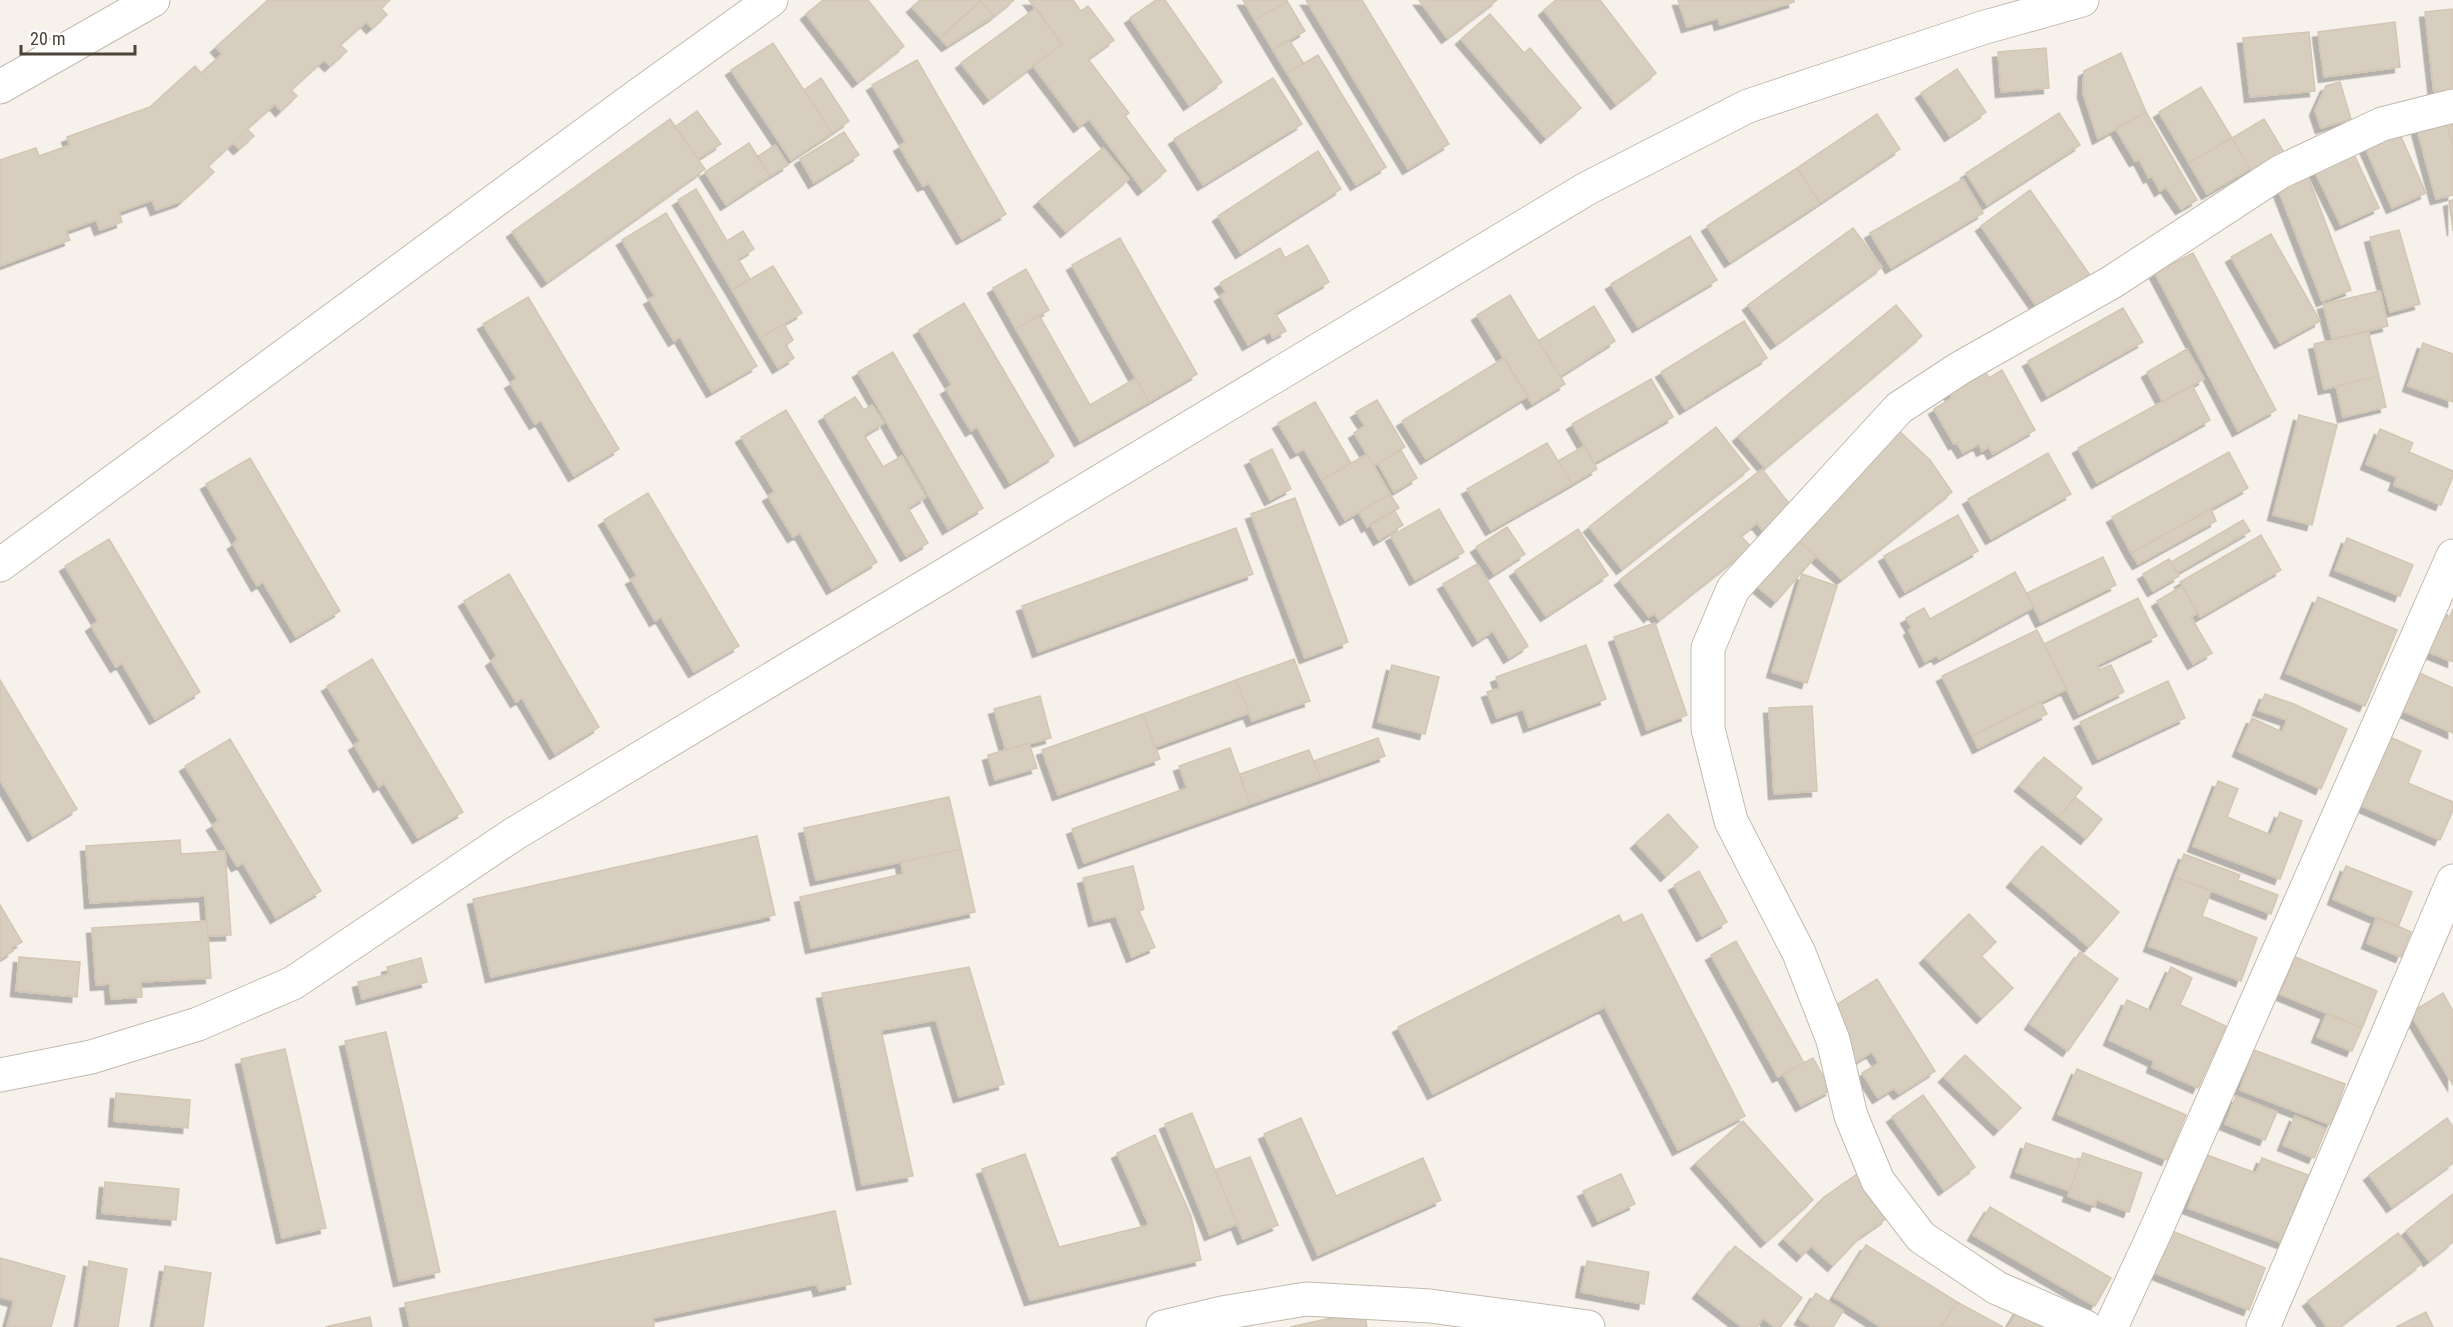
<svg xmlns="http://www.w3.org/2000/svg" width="2453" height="1327" font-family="'Roboto Condensed',sans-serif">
	<defs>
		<filter id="shadow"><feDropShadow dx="-5.5" dy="5.5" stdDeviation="0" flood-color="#0004"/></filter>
	</defs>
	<rect width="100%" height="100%" fill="#f6f2eb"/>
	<path fill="#d8cec0" stroke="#d3c6b3" stroke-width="1.5" filter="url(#shadow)" d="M268,0h122l-9,8 6,7 -15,13 -6,-6 -26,23 7,6 -17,15 -6,-6 -33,30 6,6 -16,15 -6,-7 -28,25 7,7 -15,13 -6,-6 -25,23 6,6 -32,29 -26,9 -4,-10 -33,12 3,10 -22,8 -4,-10 -30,11 4,9 -70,26v-106l36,-12 3,8 31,-11 -3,-8 83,-30 45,-41 6,7 21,-19 -6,-7z
		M823,0h45l36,46 -46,36 -52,-68z
		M920,0h62l-42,38 -28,-31z
		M982,0h32l-20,16 -14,-15z
		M1029,0h44l8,11 7,-5 26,34 -26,19 41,54 -4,3 41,55 -23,19 -54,-71 -10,8 -46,-61 29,-22z
		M1156,0h9l57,82 -33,23 -59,-87z
		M1243,0h44v1l-32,19z
		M1306,0h56l87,144 -41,25z
		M1419,0h78l-50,38z
		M1556,0h44l56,73 -40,31 -72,-94z
		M1678,0h116v2l-74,23 -2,-7 -31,9z
		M980,1l14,15 -47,30 -7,-8z
		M1287,1l18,30 -32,19 -18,-30z
		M1036,8l26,36 -73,55 -28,-36z
		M2453,9v81l-19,3 -9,-81z
		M1490,14l34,39 6,-5 51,60 -35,30 -85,-99z
		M2395,22l5,45 -76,10 -6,-45z
		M2309,32l6,59 -65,6 -7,-59z
		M1289,40l15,24 -17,9 -14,-23z
		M773,43l59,90 -41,27 -60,-90z
		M2046,48l3,40 -48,4 -3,-40z
		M2121,53l25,59 -48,27 -15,-46 1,-22z
		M1318,55l68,112 -30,18 -69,-112z
		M917,60l89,154 -44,25 -33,-56 -6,3 -24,-40 7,-4 -34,-57z
		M1957,69l29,43 -36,24 -29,-43z
		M821,78l28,43 -17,12 -28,-43z
		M1273,78l29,46 -99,61 -29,-46z
		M2340,82l11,37 -30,9 -6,-18 11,-24z
		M2201,87l31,51 -43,25 -30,-51z
		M697,111l24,33 -23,15 -23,-32z
		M2146,112l51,88 -16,9 -15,-22 -6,4 -8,-15 -3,2 -10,-19 -4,2 -19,-32z
		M2059,113l21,32 -93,60 -21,-32z
		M1877,114l23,35 -80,54 -23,-35z
		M670,119l35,50 -158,113 -35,-50z
		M2264,119l21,35 -33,19 -20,-35z
		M2453,120v23h-1l-6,-22z
		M2446,121l7,24v50l-17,4 -19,-70z
		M844,132l15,23 -45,28 -14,-24z
		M2399,132l27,61 -34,15 -27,-61z
		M2232,138l18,31 -43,25 -18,-31z
		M749,143l21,33 -44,29 -21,-33z
		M775,145l13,20 -18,11 -13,-19z
		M1103,148l26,31 -63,53 -27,-31z
		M2352,150l27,58 -38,17 -28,-57z
		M1318,151l23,38 -100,64 -23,-37z
		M1797,168l23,35 -90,59 -23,-36z
		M2307,174l44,116 -29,11 -45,-115z
		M1963,179l20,34 -92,55 -21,-35z
		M696,189l31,52 16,-10 11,18 -16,10 12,20 -18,11 -54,-90z
		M2030,190l60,85 -50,36 -59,-85z
		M2453,200v31l-4,-30z
		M666,213l91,153 -45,26 -32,-55 -6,4 -25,-42 6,-3 -33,-56z
		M1853,228l29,39 -106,77 -28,-39z
		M2399,230l21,74 -30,8 -20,-75z
		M2271,234l49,87 -40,22 -49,-86z
		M1690,236l27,44 -79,47 -27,-43z
		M1120,238l77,136 -48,28 -77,-137z
		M1308,245l21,37 -54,31 11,18 -13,7 -3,-6 -22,13 -28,-49 6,-4 -6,-9 60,-35 5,10z
		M2193,253l83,157 -38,21 -83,-158z
		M773,266l29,47 -42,25 -28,-48z
		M1026,269l23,41 -33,19 -23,-41z
		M2380,291l8,35 -56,13 -9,-35z
		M1510,295l55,89 -33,20 -55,-89z
		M528,297l91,152 -45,27 -33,-56 -6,4 -25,-41 7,-4 -34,-55z
		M964,303l90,153 -44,27 -33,-56 -6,4 -25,-42 6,-4 -33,-55z
		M1896,305l26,31 -157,132 -27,-32z
		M1594,306l21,35 -55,35 -22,-35z
		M2123,308l20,34 -96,54 -19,-35z
		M1039,315l51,90 46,-27 13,24 -69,39 -64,-112z
		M1744,321l23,37 -82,51 -24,-37z
		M784,324l9,16 -7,5 8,13 -16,10 -18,-30z
		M2368,331l11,45 -55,13 -10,-45z
		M2423,343l30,11v48l-45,-16z
		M2187,349l17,30 -41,23 -16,-30z
		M893,352l90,156 -35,21 -90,-157z
		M1504,358l24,38 -102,63 -24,-38z
		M1984,369l5,9 13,-8 33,60 -42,24 -4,-7 -7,4 -3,-7 -16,9 -6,-10 -3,1 -20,-35 18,-11 -5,-9z
		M2379,376l7,31 -43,10 -7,-31z
		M1651,379l22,38 -79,46 -22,-39z
		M2192,385l18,35 -113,63 -19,-35z
		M855,397l9,13 8,-5 12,18 -20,12 19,32 19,-11 24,41 -18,11 20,35 -22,13 -82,-140z
		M1377,400l28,47 -31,19 -20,-33 11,-7 -9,-14z
		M1315,402l36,61 -29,17 -18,-31 -8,4 -18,-30z
		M786,410l91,152 -45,27 -32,-56 -7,4 -25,-41 7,-4 -34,-55z
		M2299,415l38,10 -25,100 -39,-10z
		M1716,427l33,42 -127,100 -33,-42z
		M1896,428l34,32 22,32 -110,87 -48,-42z
		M2380,429l33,14 -4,9 44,19v5l-12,29 -47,-20 3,-8 -31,-13z
		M1547,443l25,41 -81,46 -24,-41z
		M1584,446l13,23 -25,15 -14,-23z
		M1272,449l19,40 -21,11 -20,-40z
		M1401,450l16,28 -23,14 -16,-29z
		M2229,452l19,36 -117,65 -19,-36z
		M2048,453l23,41 -80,45 -23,-40z
		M1367,454l23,40 -45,26 -23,-40z
		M250,458l90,153 -44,26 -33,-55 -6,4 -24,-42 5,-4 -32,-56z
		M1762,469l29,37 -27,26 -7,-9 -16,13 10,11 -92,73 -5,-7 -5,4 -29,-37z
		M648,493l91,153 -45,26 -33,-55 -6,4 -24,-42 6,-3 -33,-56z
		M1390,494l9,14 -32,19 -8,-15z
		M1295,498l53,144 -43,16 -54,-144z
		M1439,509l25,43 -49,28 -24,-44z
		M2211,509l5,12 -78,43 -7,-11z
		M1394,510l9,15 -24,15 -9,-16z
		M1958,515l20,36 -73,41 -21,-36z
		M2243,520l7,11 -73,42 -6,-11z
		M1507,527l18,27 -31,20 -18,-27z
		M1236,528l17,46 -215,78 -16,-46z
		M1578,529l30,46 -62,41 -31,-45z
		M2261,535l20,35 -81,47 -20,-35z
		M1794,537l22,19 -40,46 -22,-18z
		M2347,538l66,27 -13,31 -65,-26z
		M109,539l91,153 -45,27 -33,-56 -6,4 -25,-41 7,-5 -33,-55z
		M2103,557l13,28 -75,37 -14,-29z
		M2169,559l10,17 -26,15 -10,-17z
		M1477,564l51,82 -19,12 -16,-27 -15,10 -35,-57z
		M2015,572l19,35 -95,52 -2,-4 -12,7 -16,-32 3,-2 -6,-10 18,-10 6,11z
		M509,574l90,153 -44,27 -33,-56 -6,4 -25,-41 6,-5 -33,-55z
		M1802,574l35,12 -30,97 -35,-11z
		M2182,586l16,27 -7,4 21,36 -19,11 -36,-63z
		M2318,597l79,33 -32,76 -79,-33z
		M2138,598l19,38 -60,29 2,5 12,-5 13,27 -45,22 -35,-70z
		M2453,609v53l-27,-11 15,-36 8,3z
		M1655,623l32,92 -40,15 -33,-93z
		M2037,630l30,59 -95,47 -30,-60z
		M1586,645l20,54 -77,28 -6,-18 -26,9 -10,-26 13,-4 -4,-11z
		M372,659l91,153 -45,26 -34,-55 -5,4 -25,-42 6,-4 -33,-55z
		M1294,659l16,42 -58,20 -16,-41z
		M1392,665l47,12 -14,57 -47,-12z
		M2417,672l36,16v45l-52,-23z
		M0,680l77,129 -44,27 -33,-56z
		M1236,680l13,33 -94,34 -12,-33z
		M2168,681l17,37 -87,41 -18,-37z
		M2265,694l29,10 53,25 -26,60 -83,-38 14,-33 30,14 5,-12 -29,-10z
		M1040,696l11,42 -45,12 -12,-41z
		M2041,702l6,12 -69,34 -6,-12z
		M1812,706l5,85 -43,3 -5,-86z
		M1143,714l17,45 -102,36 -16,-45z
		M2390,737l31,14 -13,32 45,19v8l-13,30 -80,-35z
		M1378,738l7,18 -64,23 -7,-18z
		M230,739l91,152 -45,27 -33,-55 -6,3 -25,-41 7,-4 -34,-55z
		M1029,743l8,25 -42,12 -7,-25z
		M1230,748l20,56 -166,59 -12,-34 115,-41 -8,-22z
		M1309,750l12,29 -71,25 -10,-30z
		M2044,757l38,31 -23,29 -39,-31z
		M2218,781l20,8 -11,28 44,18 9,-23 22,9 -22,58 -87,-33z
		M949,797l12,52 -145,31 -12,-52z
		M2075,797l27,22 -16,20 -27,-22z
		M1668,814l30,33 -32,29 -30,-33z
		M757,836l18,79 -284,62 -18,-78z
		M180,840l1,14 44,-3 6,84 -23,1 -3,-40 -115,7 -4,-57z
		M2042,846l77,66 -30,35 -77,-65z
		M961,849l14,63 -164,36 -11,-51 103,-23 -2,-12z
		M2184,854l56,21 -2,5 40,15 -7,19 -96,-37z
		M1133,866l11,43 -5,2 16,36 -23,10 -16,-41 -22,5 -11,-43z
		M2346,866l66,26 -14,35 -65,-28z
		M1699,871l28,51 -25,14 -28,-51z
		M2175,877l36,14 -9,25 55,22 -16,43 -92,-35z
		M0,905l22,37 -11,6 2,3 -13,8z
		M1642,914l103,202 -67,34 -73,-143 -172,87 -35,-67 221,-112 4,8z
		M1969,914l27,28 -15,14 32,32 -31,30 -57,-60z
		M2377,917l34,15 -10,25 -34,-14z
		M207,921l4,57 -70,4 1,15 -31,2 -1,-15 -14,1 -4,-57z
		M1736,941l68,122 -26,14 -67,-122z
		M2080,952l38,27 -50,72 -38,-27z
		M19,957l61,5 -3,35 -61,-6z
		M2295,957l82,34 -15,37 -82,-34z
		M421,958l6,24 -65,17 -4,-17 31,-8 -2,-7z
		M969,967l35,117 -45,13 -23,-77 -55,10 32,146 -51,9 -40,-192z
		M2171,967l21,11 -12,27 46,21 -28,62 -46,-21 2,-6 -45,-21 18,-40 24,11z
		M1877,979l58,92 -36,23 -5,-6 -16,10 -16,-25 17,-10 -7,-11 -21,13 -23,-55z
		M2443,993l10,18v74l-43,-72z
		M2327,1013l35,15 -10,23 -35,-14z
		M386,1032l54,240 -41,9 -54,-240z
		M285,1049l41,179 -44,10 -41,-179z
		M2254,1050l91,34 -14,41 -91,-35z
		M1965,1055l56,53 -22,22 -55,-53z
		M1813,1058l18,32 -30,16 -18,-32z
		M2077,1069l109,46 -19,45 -109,-46z
		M116,1093l74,7 -2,28 -74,-7z
		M1923,1095l52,72 -31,23 -52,-73z
		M2236,1096l41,16 -12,28 -40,-16z
		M1192,1113l45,111 -27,11 -45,-111z
		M2295,1116l31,13 -12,29 -31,-13z
		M1301,1118l35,78 87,-38 18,42 -123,55 -54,-121z
		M2447,1118l6,9v36l-61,44 -23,-32z
		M1743,1121l70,79 -47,42 -70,-79z
		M1155,1135l36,81 10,44 -171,40 -48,-131 43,-15 34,93 90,-22 -32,-72z
		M2026,1143l54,18 -10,30 -54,-19z
		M2083,1153l59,20 -13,39 -32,-12 -2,6 -27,-10z
		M2207,1155l49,18 6,-15 46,17 -25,68 -95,-35z
		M1250,1157l28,68 -35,14 -28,-69z
		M1621,1174l14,30 -37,17 -15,-30z
		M1857,1174l30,44 -27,19 -27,29 -22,-20 -9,10 -18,-17 40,-42z
		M105,1182l74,7 -3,31 -74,-7z
		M2453,1194v48l-24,19 -23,-30z
		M1990,1207l121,71 -16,28 -122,-71z
		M835,1211l16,73 -32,7 -2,-7 -164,34 1,8 -6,1h-238l-5,-24z
		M2172,1231l93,37 -16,42 -94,-37z
		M2398,1233l23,31 -82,63h-12l-19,-26z
		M1866,1245l91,57 -16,25h-60l-47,-30z
		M1735,1246l67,52 -22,29h-5l-12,-9 -6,9h-15l-44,-34z
		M0,1258l65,18 -14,51h-44l7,-26 -14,-4z
		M89,1261l38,8 -9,58h-39z
		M1587,1261l62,11 -5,32 -63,-12z
		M165,1266l46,7 -8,54h-48z
		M1816,1293l27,18 -10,16h-21l-12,-8z
		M1957,1302l46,25h-62z
		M2019,1309l29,18h-40z
		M1364,1311l3,16h-77z
		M2426,1312l7,15h-37z
		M370,1317l2,10h-47z"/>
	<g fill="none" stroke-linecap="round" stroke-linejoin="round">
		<defs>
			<path id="minor" d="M0,87l153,-87
				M0,565l637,-469 134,-96
				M0,1075l91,-18 107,-33 95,-41 221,-149 1072,-645 162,-83 234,-78 100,-28
				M1163,1327l59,-14 84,-14 124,7 158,21
				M2086,1327l-89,-39 -76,-51 -43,-56 -27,-65 -18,-76 -34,-87 -68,-132 -23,-92v-81l25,-59 166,-181 61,-40 152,-86 168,-110 102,-48 71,-18
				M2111,1327l44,-95 298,-676
				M2263,1327l190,-446"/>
		</defs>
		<use href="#minor" stroke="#c2baad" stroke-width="35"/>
		<use href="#minor" stroke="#fff" stroke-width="33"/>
	</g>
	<path d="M21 45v9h114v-9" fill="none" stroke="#4b4338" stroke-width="3"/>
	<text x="30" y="45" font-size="18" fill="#4b4338" stroke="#ffffff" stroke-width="4.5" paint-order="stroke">20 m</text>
</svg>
